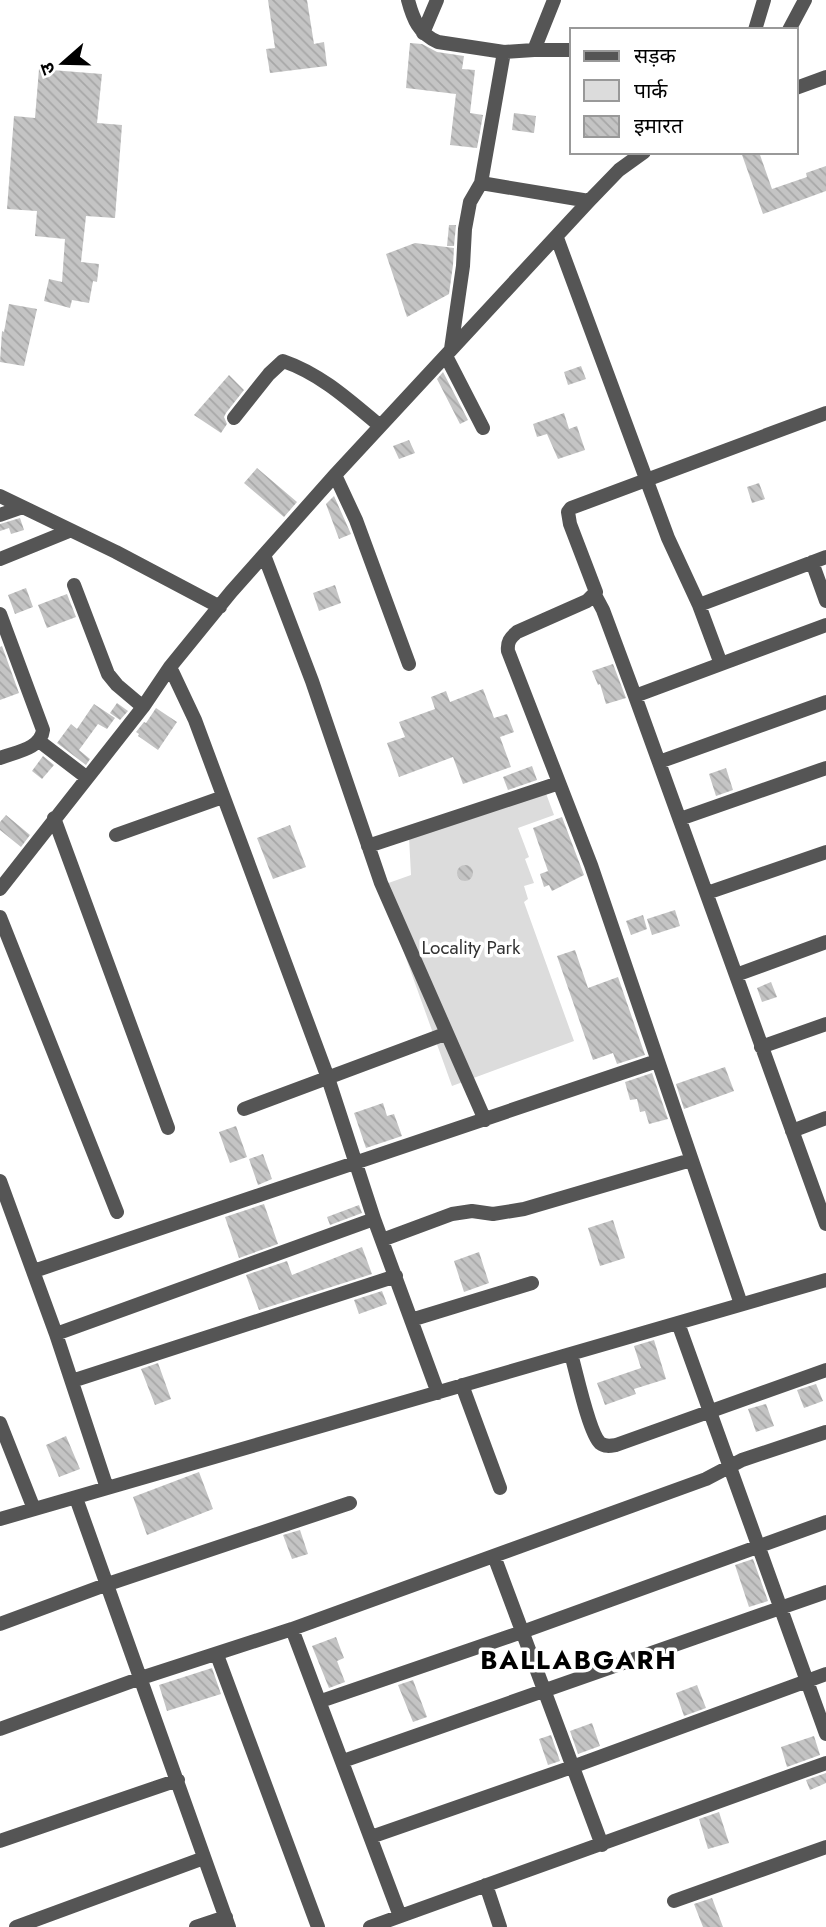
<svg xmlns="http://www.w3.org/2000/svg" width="826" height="1927" font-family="Jost,'Noto Sans Devanagari',sans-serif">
	<defs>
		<pattern id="building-back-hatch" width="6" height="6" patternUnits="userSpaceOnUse" patternTransform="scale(1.75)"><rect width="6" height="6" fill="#c4c4c4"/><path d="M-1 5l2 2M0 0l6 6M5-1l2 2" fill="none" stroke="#a7a7a7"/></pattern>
	</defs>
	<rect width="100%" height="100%" fill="#fff"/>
	<path fill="#dcdcdc" d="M544,788l10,27 -36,13 11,29 -4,2 9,24 -10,3 4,13 -4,3 50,139 -122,45 -72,-200 31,-11 -2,-38z"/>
	<path fill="url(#building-back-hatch)" d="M268,0h39l7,44 10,-2 3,24 -57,7 -4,-24 9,-1z
		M410,43l12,1 15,8 27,4 -2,13 13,1 -5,43 13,2 -6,33 -27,-3 6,-51 -50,-6z
		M39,69l63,5 -5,49 25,2 -7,93 -29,-2 -5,46 18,2 -2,18 -4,-1 -4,22 -17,-3 -2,8 -26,-7 5,-22 13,3 3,-43 -30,-3 2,-25 -30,-2 7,-93 21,2z
		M514,113l22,3 -2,17 -22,-3z
		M741,152h18l13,37 35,-12 -1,-4 20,-7v25l-63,23z
		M449,225h7l-2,21h-7z
		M415,243l39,5 -1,17 -4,29 -42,23 -21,-63z
		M9,304l28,5 -13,57 -24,-4 2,-31 2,1z
		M581,366l5,13 -18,6 -4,-13z
		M443,372l25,48 -8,4 -23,-45z
		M229,375l15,15 -18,23 -2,4 3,7 -6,9 -27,-18z
		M564,413l5,16 8,-3 8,24 -27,9 -11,-25 -10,3 -4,-13z
		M409,440l6,13 -16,6 -6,-13z
		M257,468l40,34 -13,15 -40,-34z
		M759,483l6,16 -13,4 -5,-16z
		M334,496l17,38 -12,5 -13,-35z
		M20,518l4,12 -13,4 -2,-6 -9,3v-7z
		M335,585l6,18 -22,8 -6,-18z
		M26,588l7,19 -18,7 -7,-19z
		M67,594l9,23 -29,11 -9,-23z
		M2,646l17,47 -19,7v-53z
		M613,664l13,34 -20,6 -6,-20 -2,1 -6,-14z
		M483,689l11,29 13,-4 7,18 -14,5 11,30 -48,17 -10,-27 -54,20 -12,-34 18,-6 -6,-15 36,-13 -4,-12 15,-6 4,11z
		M117,703l11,8 -8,9 -10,-7z
		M94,704l21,14 -8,11 -9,-5 -19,26 11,9 -4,6 -29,-22 14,-19 6,5z
		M156,708l21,14 -19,28 -20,-14 1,-2 -3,-2 8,-10 2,1z
		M43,756l11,9 -12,14 -10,-8z
		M532,766l5,14 -29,10 -5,-13z
		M726,768l7,22 -17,6 -7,-22z
		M6,815l24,20 -9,12 -21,-17v-8z
		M562,817l22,58 -32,16 -3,-6 -5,2 -4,-13 8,-3 -15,-43z
		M290,825l16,42 -33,12 -16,-41z
		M457 873a8 8 0 1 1 16 0a8 8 0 1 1-16 0Z
		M675,910l5,16 -28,9 -5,-16z
		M643,915l4,14 -16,6 -5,-14z
		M575,950l13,38 30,-11 27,78 -28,9 -4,-11 -20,7 -36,-104z
		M771,982l6,15 -15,5 -5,-14z
		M725,1067l9,24 -50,18 -8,-25z
		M652,1073l16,46 -19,5 -4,-13 -5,1 -3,-13 -7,1 -5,-18z
		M383,1103l4,13 7,-2 8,22 -36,12 -12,-35z
		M236,1126l11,31 -17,6 -11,-31z
		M263,1154l9,25 -14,6 -9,-26z
		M264,1204l14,40 -39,14 -14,-41z
		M359,1205l3,8 -32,12 -3,-8z
		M613,1220l12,38 -25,8 -12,-38z
		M362,1247l10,27 -113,36 -13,-35 41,-14 5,14z
		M479,1252l10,31 -25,9 -10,-31z
		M382,1291l5,13 -28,10 -5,-14z
		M654,1340l12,39 -32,10 2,5 -31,11 -8,-22 44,-15 -7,-22z
		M158,1363l13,36 -16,6 -14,-36z
		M816,1384l7,17 -19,7 -7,-18z
		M766,1404l8,22 -18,6 -8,-23z
		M66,1436l14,33 -21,8 -13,-32z
		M199,1472l14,37 -66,26 -14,-38z
		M300,1530l8,24 -16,5 -9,-24z
		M753,1559l15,42 -19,6 -14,-42z
		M336,1637l8,21 -7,3 8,21 -16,6 -17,-42z
		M212,1668l9,26 -54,17 -8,-26z
		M413,1680l14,37 -14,5 -15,-37z
		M697,1685l9,23 -22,8 -8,-23z
		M592,1723l8,23 -22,8 -8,-23z
		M551,1735l9,26 -12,4 -9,-26z
		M814,1736l6,19 -33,12 -6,-20z
		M826,1773v10l-16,7 -4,-10z
		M719,1812l10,31 -21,6 -9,-30z
		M712,1898l11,29h-20l-9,-23z"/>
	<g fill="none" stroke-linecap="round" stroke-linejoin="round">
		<path stroke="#555" stroke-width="14" d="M408,0c5,19 11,34 30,42l66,10
			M755,30l9,-30
			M789,30l16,-30
			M423,33l14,-33
			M534,50h38
			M796,88l30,-11
			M481,183l108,18
			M557,238l111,300 31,67 22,59
			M451,349l12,-83 2,-37 5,-27 11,-19 23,-131 30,-2 20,-50
			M446,356l37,72
			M234,418l35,-44 14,-13c38,13 67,40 97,65
			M335,475l21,45 53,144
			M0,496l116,56 104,55
			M0,515l23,-8
			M264,555l48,126 69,202 104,237
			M0,559l69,-28
			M812,562l14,39
			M74,585l34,89 9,11 26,22
			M595,595l8,15 32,86 191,528
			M699,605l127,-48
			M0,614l43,116c-2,19 -28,22 -43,28
			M170,667l25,53 133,358 46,141 64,174
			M635,696l191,-71
			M39,741l47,36
			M659,762l167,-60
			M54,818l114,310
			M680,819l146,-51
			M116,835l107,-38
			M368,846l191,-63
			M0,889l143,-182 27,-40 61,-75 104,-117 254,-274 30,-31 25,-18
			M707,893l119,-41
			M0,917l117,295
			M736,975l90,-33
			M761,1047l65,-23
			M244,1109l201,-75
			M792,1131l34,-13
			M0,1181l56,153 51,154
			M382,1240l70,-26 20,-3 21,3 31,-5 167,-49
			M34,1271l623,-210
			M741,1304l-150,-439 -83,-214c-1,-9 2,-13 9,-19l70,-31 9,-9 -26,-68 -2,-12 3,-4 255,-95
			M411,1320l121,-37
			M678,1323l148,411
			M56,1334l318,-115
			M571,1354c5,17 18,79 29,89 5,4 10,3 16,2l210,-75
			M72,1381l324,-105
			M462,1385l38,103
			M0,1423l34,86
			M76,1498l153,429
			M0,1519l826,-239
			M494,1556l108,289
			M0,1624l108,-40 242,-81
			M292,1629l108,287
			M217,1655l101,272
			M321,1701l201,-69 304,-110
			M0,1729l141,-51 151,-49 414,-150 36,-19 84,-28
			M343,1761l483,-169
			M371,1837l201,-70 254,-93
			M0,1841l178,-61
			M486,1885l14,42
			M674,1901l152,-54
			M16,1927l188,-69
			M196,1927l30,-10
			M370,1927l456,-164"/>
	</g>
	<g text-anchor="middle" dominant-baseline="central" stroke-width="7" stroke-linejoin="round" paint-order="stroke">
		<g font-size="19" fill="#333" stroke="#fff">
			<text x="471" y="947">Locality Park</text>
		</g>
		<g font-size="26" font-weight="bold" letter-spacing="2" fill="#000" stroke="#fff">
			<text x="579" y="1660">BALLABGARH</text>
		</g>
	</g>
	<rect x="570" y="28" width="228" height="126" fill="#ffffff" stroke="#999999" stroke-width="2"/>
	<rect x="584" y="51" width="35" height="10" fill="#555555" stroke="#999999" stroke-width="2"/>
	<text x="634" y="63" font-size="21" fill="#000000">सड़क</text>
	<rect x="584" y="80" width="35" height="21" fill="#dcdcdc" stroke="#999999" stroke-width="2"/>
	<text x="634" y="98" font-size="21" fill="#000000">पार्क</text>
	<rect x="584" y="116" width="35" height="21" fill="url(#building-back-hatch)" stroke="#999999" stroke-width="2"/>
	<text x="634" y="133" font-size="21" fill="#000000">इमारत</text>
	<g transform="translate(63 63) rotate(250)" stroke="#ffffff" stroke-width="5" paint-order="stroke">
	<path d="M0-5L12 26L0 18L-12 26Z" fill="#000000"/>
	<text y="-10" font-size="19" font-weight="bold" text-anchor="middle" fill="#000000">उ</text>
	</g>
</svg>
